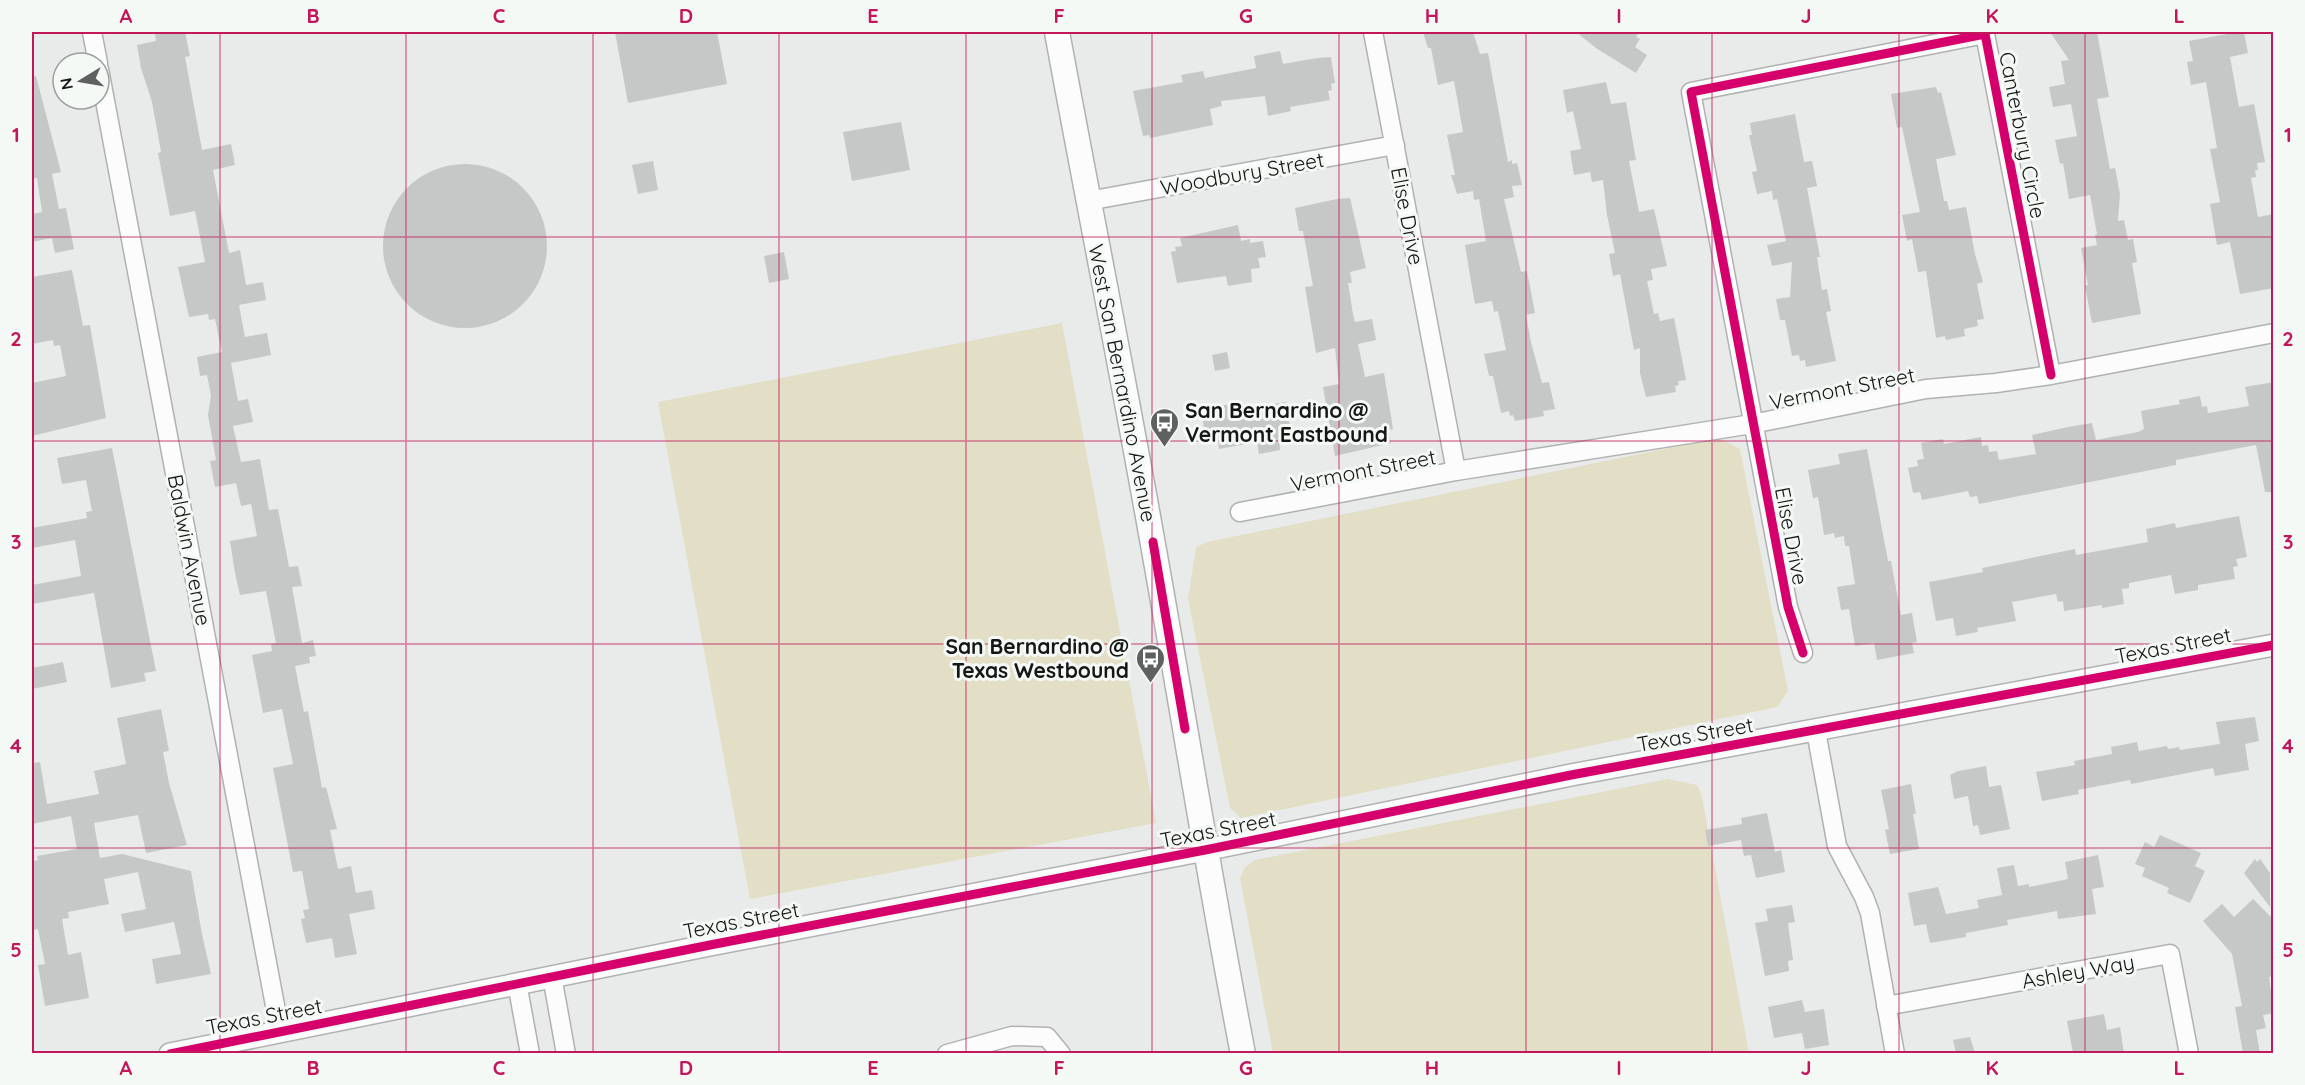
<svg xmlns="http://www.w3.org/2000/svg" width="2305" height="1085" font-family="Quicksand,sans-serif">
	<rect width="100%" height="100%" fill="#e8ebe9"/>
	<path fill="#e2dfc6" d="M1062,323l94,500 -406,76 -92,-497z
		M1719,438l21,11 48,242 -11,16 -536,111 -11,-10 -42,-209 8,-52 11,-5z
		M1668,779l29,6 5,12 47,256h-476l-33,-175 5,-11 10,-7z"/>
	<path fill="#c6c8c7" d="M155,32h30l5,24 -5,1 17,93 29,-6 4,21 -22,5 16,83 11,-3 6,35 17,-3 3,18 -27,5 6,32 22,-4 4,22 -40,8 7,38 10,-2 5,23 -20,4 8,36 19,-3 9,51 9,-1 11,58 9,-1 4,20 -10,1 10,56 11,-3 3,16 -7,1 1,6 -15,3 9,46 4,-1 14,77 4,-1 11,42 -7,1 8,39 13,-3 5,27 16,-3 3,19 -26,5 8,40 -22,4 -3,-20 -26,5 -5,-24 4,-1 -2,-8 6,-1 -7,-38 -9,1 -20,-104 20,-4 -11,-55 -19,4 -11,-58 20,-4 -1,-7 5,-1 -10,-52 -26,4 -5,-22 -5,-32 27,-5 -6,-32 -10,2 -5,-23 -21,4 -5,-26 6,-1 -8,-45 3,-20 -4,-20 -7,1 -3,-19 25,-5 -7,-33 -6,1 -1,-6 -19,3 -11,-50 27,-5 -10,-51 -25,5 -12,-63 3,-1 -9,-50 -11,-34 -4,-23 19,-4z
		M615,32h102l10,52 -99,19z
		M1423,32h50l7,22 8,-1 20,109 4,-2v4l5,-1 5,22 -10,1 2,11 -10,2 17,73 6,-1 8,42 -9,2 5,27 11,41 7,-1 6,27 -12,2 1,5 -29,5 -2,-6 -3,1 -1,-5 -8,2 -8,-37h-4l-5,-22 22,-4 -8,-39 -4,1 -2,-11 -17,3 -4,-22 -6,-37 21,-4 -7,-42 -5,1 -1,-9 -16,3 -6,-19h4l-8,-40 16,-3 -9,-51 -16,4 -7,-37h-3z
		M1576,32h63l-3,5 4,2 -5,8 12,8 -11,18 -40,-25z
		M2050,32h47l12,65 -12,2 13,70 5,-1 5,26 -2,27 6,-1 4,20 5,-1 4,23 -5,1 9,51 -49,9 -7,-37 3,-1 -7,-37 16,-3 -2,-10 2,-1 -7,-39 -21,4 -6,-36 -3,1 -5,-24 22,-4 -6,-32 -18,3 -4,-20 16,-3 -4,-23 8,-1z
		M2238,32h6l4,21 -18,4 9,50 15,-3 11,58 -8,1 1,7h-3l1,7 -5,1 7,39 16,-3v74l-34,6 -10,-52 -13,3 -7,-41 10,-2 -10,-53 7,-1 -11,-66 -15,3 -4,-23 6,-1 -4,-20z
		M1280,51l3,13 34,-6 14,-1 4,26 -4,1 1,6 -4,1 2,9 -40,7 1,4 -23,5 -3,-20 -44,5 1,5 -12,3 3,16 -63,13 -1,-3 -6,1 -10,-45 50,-9 -2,-7 22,-4 2,7 51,-10 -2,-12z
		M36,76l25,96 -9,2 7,35 7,-1 8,41 -19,4 -3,-15 -20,4v-28l10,-2 -5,-34 -5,1v-102z
		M1606,82l5,22 15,-2 10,58 -7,1 10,51 15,-3 13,57 -16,3 2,11 -6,1 7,33 4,-1 2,8 14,-3 12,62 -8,1 1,4 -4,1 1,6 -30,5 -6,-24v-25l-6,2 -14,-76 -7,2 -4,-22 6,-1 -8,-38 -4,-35 -11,2 -2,-10 -16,3 -4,-24 11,-2 -8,-38 -6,2 -4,-23z
		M1936,87l2,6 3,-1 15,63 -20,4 8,42h3l2,9 17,-3 9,47 8,28 -6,2 7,35 -7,1 1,6 -14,3 1,7 -19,4 -1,-4 -9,2 -10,-67 -8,1 -6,-33 -5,2 -5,-26 18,-3 -18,-85 -5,1 -6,-34z
		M1795,114l9,48 8,-1 5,25 -10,2 13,69h-3l5,33 5,-1 4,22 -5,1 10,49 -30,6 -1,-7 -5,1 -1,-6 -7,1 -7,-36h-5l-4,-21 14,-2 2,-35 -20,4 -5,-21 19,-4 -9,-42 -4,1 -1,-9 -15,3 -5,-22 5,-1 -8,-36h3l-2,-12z
		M901,122l9,48 -58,11 -9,-49z
		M653,161l5,29 -20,4 -6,-29z
		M383 246a82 82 0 1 1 164 0a82 82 0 1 1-164 0Z
		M1350,198l16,70 -16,4 2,11h-4l5,31 2,8 17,-3 4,21 -18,4 7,33 19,-4 9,56 -4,1 2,13 -56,13 -12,-69 16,-3 -4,-36 -19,5 -11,-66 8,-1 -10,-55h-4l-4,-23 42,-9z
		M1238,225l3,16 9,-2v4l13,-2 3,16 -8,1 2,10 -9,1 1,13 -24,4 -2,-10 -49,7 -6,-31 5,-1 -1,-4 7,-1 -2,-8z
		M784,252l5,27 -20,4 -5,-27z
		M72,270l11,56 7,-1 16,93 -74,18v-53l34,-7 -6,-31 -6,1 -1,-6 -21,4v-67z
		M1227,352l3,16 -15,3 -3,-16z
		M2274,382v110h-9l-9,-47 -80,15v5l-197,39 -2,-8 -7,1 -2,-6 -46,9 -2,-8 -7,1 -5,-25 10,-2 -1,-6 7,-1 -3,-16 22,-4 1,5 37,-7 1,9 6,-1 1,7 8,-1 2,9 37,-6 -4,-19 36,-8 24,-4 4,17 42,-8 6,-3 -3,-18 39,-7 -1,-4 21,-4 2,11 5,-1 1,7 41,-7 -4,-19z
		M1286,402l4,24 -11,2 1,22 -21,4 -2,-12 -38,7 -1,-8 -7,1v-4l-5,1 -5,-28 24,-6h9l1,5z
		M112,448l44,223 -12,2 2,8 -35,7 -17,-95 -62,11v-19l49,-9 -6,-36 -43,8v-20l55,-10 -1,-6 6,-1 -6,-31 -24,4 -5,-26z
		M1867,449l21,112h3l10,54 11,-2 5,29 -5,1 2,10 -37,7 -3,-17 -19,3 -6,-37 -8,1 -4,-23 18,-3 -6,-38h-4l-1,-10 -9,2 -1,-5 -10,2 -6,-38 -5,1 -5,-28 32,-6 -2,-10z
		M2239,516l8,41 -11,2 2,7 -5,1 2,12 -37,6v5l-23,4 -4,-19 -42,8v5l-7,1 2,15 -22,4v-3l-38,6 -1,-10 -5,1 -2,-8 -44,8 4,19 -39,7 1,4 -22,4 -3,-18 -17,3 -7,-39 54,-10 -1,-4 93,-19 1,6 72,-13 -2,-13 29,-6 1,5z
		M63,662l4,20 -35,7v-21z
		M161,709l8,42 -6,1 6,31 18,62 -41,8 -8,-38 -44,8 6,35 22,-4 69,17 11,63 9,40 -55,10 -4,-25 29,-5 -7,-32 -49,10 -4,-18 25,-5 -8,-37 -34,7 5,25 -41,8 1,6 -7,1 6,36 13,-3 8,46 -44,8 -7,-41 7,-1 -7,-35 -6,1v-69l6,-1 -1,-4 40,-7 -6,-33 -39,8v-61l8,-1 7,42 52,-10 -5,-23 32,-7 -9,-46z
		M2255,717l4,24 -14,3 4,26 -34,6 -2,-8 -82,16 -1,-4 -52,10 1,4 -37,7 -6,-29 39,-7 -1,-4 38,-7 -1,-7 26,-5 2,9 28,-5 1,3 11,-2 1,3 40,-6 -4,-22z
		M1986,766l3,21 12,-2 9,44 -30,6 -2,-10 -5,1 -5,-30 -14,3 -4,-24 8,-4z
		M1911,784l5,30h-3l6,35 -29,5 -5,-24 4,-1 -8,-39z
		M1767,813l8,39 6,-2 4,22 -29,6 -5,-23 -7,1 -3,-16 -33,6 -3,-16 37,-6 -1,-6z
		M2160,835l41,18 -6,13 10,5 -15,32 -23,-10 2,-5 -27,-12 3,-8 -10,-4 10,-22 9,5z
		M2098,855l6,32 -12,2 4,25 -38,5 -1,-8 -50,9 1,5 -42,8v4l-36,6 -4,-19 -12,2 -6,-33 30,-6 8,27 33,-6 -2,-8 25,-5 -5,-27 17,-3 4,21 11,-2v3l39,-8 -3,-17z
		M2255,859l2,3 3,-3 10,14v34l-26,-34z
		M2253,899l21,21v55l-5,2 5,36 -11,2 3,13 -10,2 4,23h-17l-8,-46 7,-1 -10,-52 -29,-33 19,-17 12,13z
		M1792,905l3,17 -7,1 5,37 -5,1 1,10 -24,5 -10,-53 13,-2 -2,-12z
		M1802,1000l3,12 19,-3 5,36 -24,4 -3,-16 -28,5 -6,-31z
		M2104,1014l3,16 13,-3 4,26h-51l-6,-32z
		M1970,1037l5,16h-19l-3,-13z"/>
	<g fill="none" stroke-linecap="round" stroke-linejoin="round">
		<defs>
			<path id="minor" d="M92,32l6,31
				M1373,32l83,439
				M99,69l181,963
				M1088,201l307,-56
				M1240,512l216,-41 296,-47 174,-35 70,-6 55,-8 223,-42
				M1803,653l-15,-46 -97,-515 294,-58 66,341
				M1816,731l21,115 27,51 6,16 25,141
				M552,976l14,78
				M517,983l13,71
				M1886,1006l284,-52 19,100
				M947,1054l65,-18 35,1 14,17"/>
			<path id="tertiary" d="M170,1054l540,-109 495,-95 366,-75 703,-130"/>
			<path id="secondary" d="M1057,32c31,169 65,338 95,507 31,172 58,344 91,515"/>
		</defs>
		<use href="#minor" stroke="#b0b2b1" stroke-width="21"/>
		<use href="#tertiary" stroke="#b0b2b1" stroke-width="24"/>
		<use href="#secondary" stroke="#b0b2b1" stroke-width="27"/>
		<use href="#minor" stroke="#fcfcfc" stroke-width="18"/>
		<use href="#tertiary" stroke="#fcfcfc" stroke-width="21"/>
		<use href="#secondary" stroke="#fcfcfc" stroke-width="24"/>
		<defs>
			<path id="cycleway" d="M1153,542l32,187
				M1803,653l-15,-46 -97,-515 294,-58 66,341
				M170,1054l540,-109 495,-95 366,-75 703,-130"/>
		</defs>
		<use href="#cycleway" stroke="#f4f9f6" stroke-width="13"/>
		<use href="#cycleway" stroke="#d6006c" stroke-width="9"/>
	</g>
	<path fill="none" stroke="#c2185b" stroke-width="1.5" stroke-opacity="0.55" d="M220,32v1022M406,32v1022M593,32v1022M779,32v1022M966,32v1022M1152,32v1022M1339,32v1022M1526,32v1022M1712,32v1022M1899,32v1022M2085,32v1022M32,237h2242M32,441h2242M32,644h2242M32,848h2242"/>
	<defs>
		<symbol id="bus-pin" viewBox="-11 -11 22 30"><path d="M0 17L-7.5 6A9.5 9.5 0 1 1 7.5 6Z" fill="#5f6160" stroke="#f4f9f6"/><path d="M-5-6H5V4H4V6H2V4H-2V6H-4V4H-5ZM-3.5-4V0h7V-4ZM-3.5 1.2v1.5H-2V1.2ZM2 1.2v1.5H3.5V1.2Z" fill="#fff"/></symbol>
	</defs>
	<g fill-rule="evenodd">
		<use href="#bus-pin" x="1148" y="406" width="33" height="45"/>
		<use href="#bus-pin" x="1134" y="642" width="33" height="45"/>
	</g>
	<g text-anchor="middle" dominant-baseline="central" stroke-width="6" stroke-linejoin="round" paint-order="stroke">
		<g font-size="21" fill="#151716" stroke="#f4f9f6">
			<text transform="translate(2023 135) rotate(79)">Canterbury Circle</text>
			<text transform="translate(1242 173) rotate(-10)">Woodbury Street</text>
			<text transform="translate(1408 216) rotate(79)">Elise Drive</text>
			<text transform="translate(1123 383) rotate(79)">West San Bernardino Avenue</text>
			<text transform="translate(1842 388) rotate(-11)">Vermont Street</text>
			<text transform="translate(1363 470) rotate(-11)">Vermont Street</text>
			<text transform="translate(1792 536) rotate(79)">Elise Drive</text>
			<text transform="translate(190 550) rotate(79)">Baldwin Avenue</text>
			<text transform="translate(2173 645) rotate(-11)">Texas Street</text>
			<text transform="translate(1695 734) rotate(-10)">Texas Street</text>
			<text transform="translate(1218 829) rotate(-11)">Texas Street</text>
			<text transform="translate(741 920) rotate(-11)">Texas Street</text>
			<text transform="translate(2078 971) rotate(-10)">Ashley Way</text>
			<text transform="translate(264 1016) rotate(-11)">Texas Street</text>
		</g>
		<g font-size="21" font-weight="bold" fill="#151716" stroke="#f4f9f6" text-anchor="start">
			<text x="1185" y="410">San Bernardino @<tspan x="1185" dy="24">Vermont Eastbound</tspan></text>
			<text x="1129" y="646" text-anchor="end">San Bernardino @<tspan x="1129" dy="24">Texas Westbound</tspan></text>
		</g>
	</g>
	<rect width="2305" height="1085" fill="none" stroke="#f4f9f6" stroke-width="66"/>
	<g transform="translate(81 81) rotate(259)"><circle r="28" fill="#f4f9f6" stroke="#9b9f9c" stroke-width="1.5"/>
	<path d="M0-4.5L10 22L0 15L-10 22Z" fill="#5f6160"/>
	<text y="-9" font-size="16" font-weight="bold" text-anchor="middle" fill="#151716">N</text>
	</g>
	<rect x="33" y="33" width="2239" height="1019" fill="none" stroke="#c2185b" stroke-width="2"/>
	<g font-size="20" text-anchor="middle" font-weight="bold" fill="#c2185b">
		<text x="126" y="23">A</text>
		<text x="313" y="23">B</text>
		<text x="499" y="23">C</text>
		<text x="686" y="23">D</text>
		<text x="873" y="23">E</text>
		<text x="1059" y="23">F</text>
		<text x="1246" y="23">G</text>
		<text x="1432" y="23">H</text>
		<text x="1619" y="23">I</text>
		<text x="1806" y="23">J</text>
		<text x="1992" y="23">K</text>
		<text x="2179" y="23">L</text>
		<text x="16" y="142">1</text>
		<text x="2288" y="142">1</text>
		<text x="16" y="346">2</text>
		<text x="2288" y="346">2</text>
		<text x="16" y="549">3</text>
		<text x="2288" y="549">3</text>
		<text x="16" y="753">4</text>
		<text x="2288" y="753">4</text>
		<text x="16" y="957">5</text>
		<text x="2288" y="957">5</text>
		<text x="126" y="1075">A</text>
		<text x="313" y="1075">B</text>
		<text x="499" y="1075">C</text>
		<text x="686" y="1075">D</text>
		<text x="873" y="1075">E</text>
		<text x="1059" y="1075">F</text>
		<text x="1246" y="1075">G</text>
		<text x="1432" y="1075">H</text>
		<text x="1619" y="1075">I</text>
		<text x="1806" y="1075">J</text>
		<text x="1992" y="1075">K</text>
		<text x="2179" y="1075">L</text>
	</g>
</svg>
